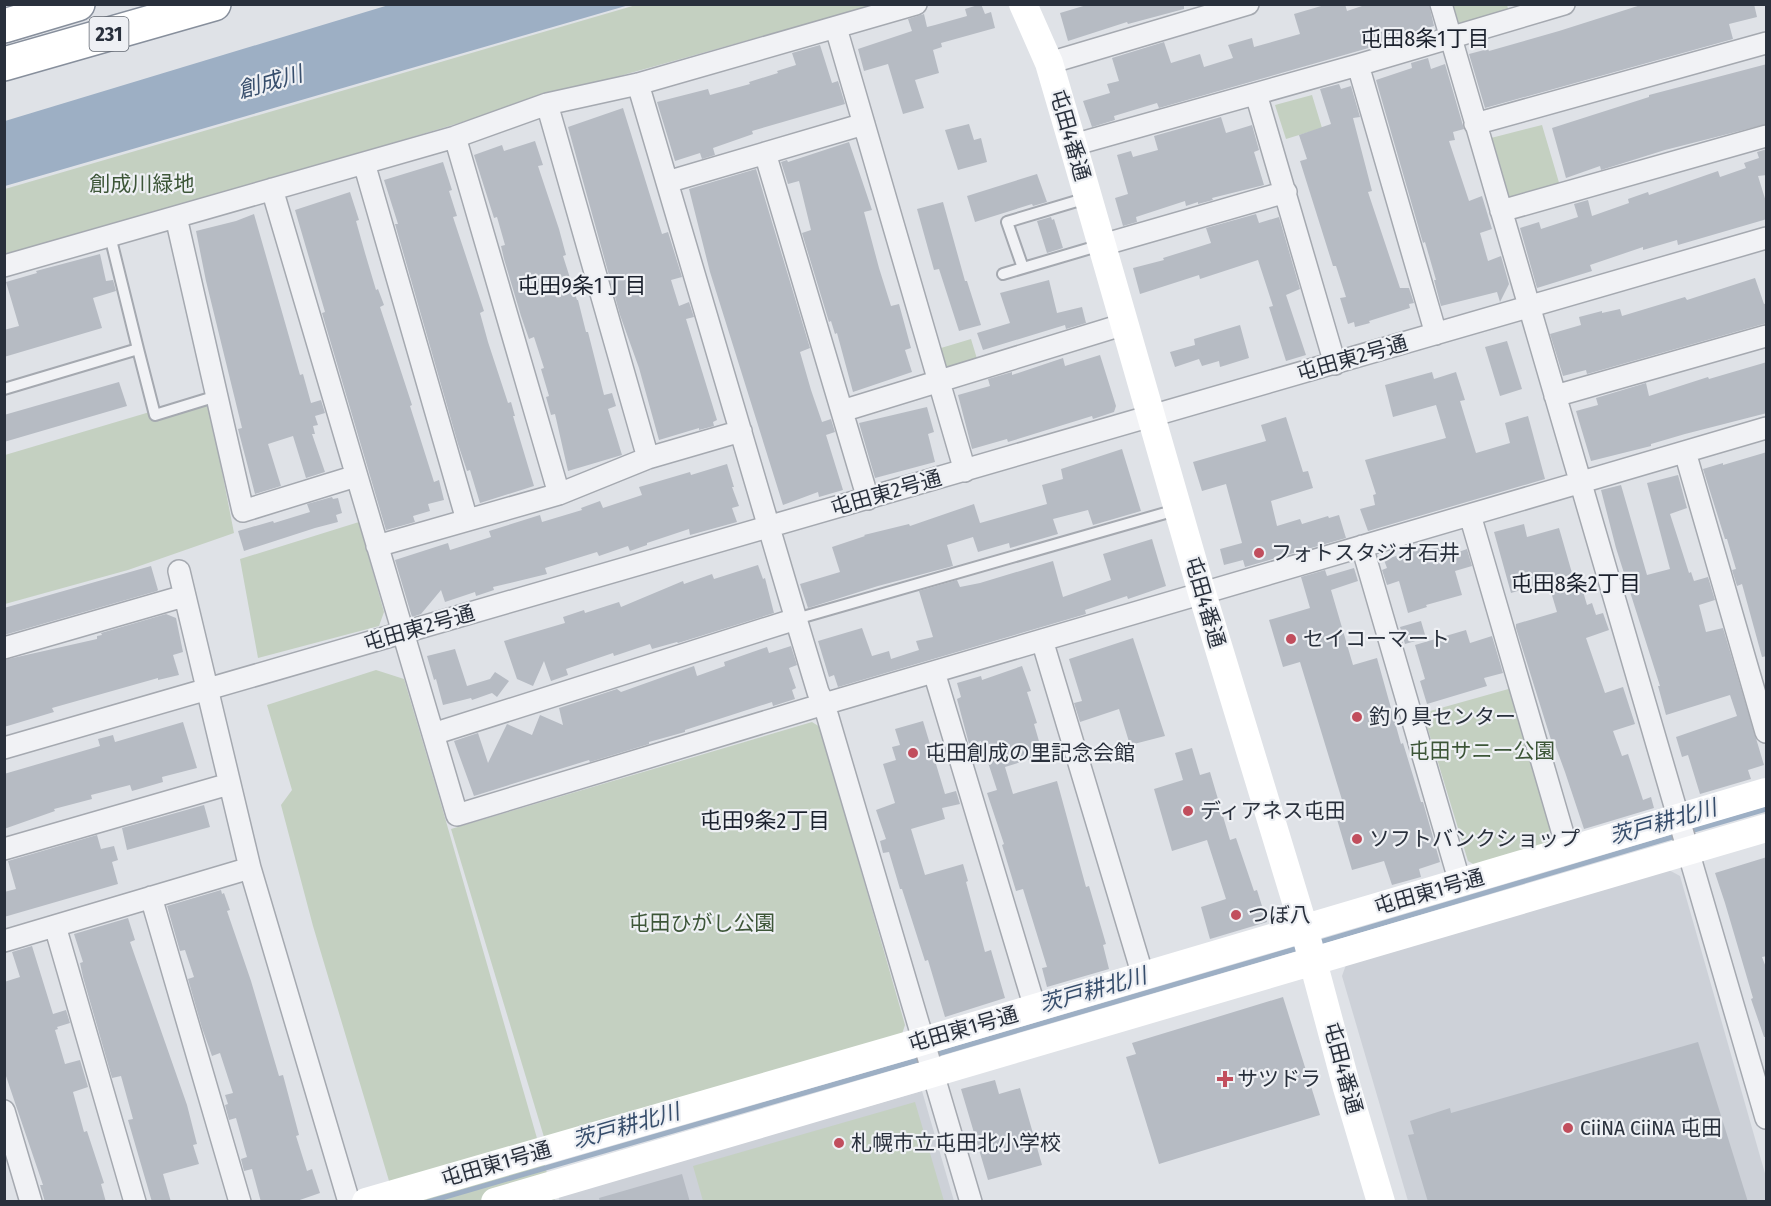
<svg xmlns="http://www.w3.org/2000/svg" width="1771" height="1206" font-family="'Fira Sans Condensed','Noto Sans JP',sans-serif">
	<rect width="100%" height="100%" fill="#dfe2e7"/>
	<path fill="#cdd1d8" d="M1667,869l13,7 86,301v24h-358l-66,-225 5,-14z
		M922,1091l32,110 -394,1 -2,-7z"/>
	<path fill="#c4d0c1" d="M636,5h238l-301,84 -418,125 -150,43v-68z
		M1450,5h57l2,7 -52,15z
		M1312,95l10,33 -36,11 -11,-34z
		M1542,125l18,61 -50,14 -19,-62z
		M971,339l7,23 -32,9 -5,-23z
		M207,395l27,138 -106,37 -123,34v-149z
		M359,522l25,90 -5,14 -121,32 -18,-99z
		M376,670l28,9 33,111 118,411h-160l-82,-275 -32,-121 11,-15 -25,-85z
		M1512,688l42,147 -5,9 -74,21 -7,-4 -45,-148z
		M812,722l8,5 85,298 -3,9 -358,103 -93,-308z
		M915,1102l29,99h-241l-10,-35z"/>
	<path fill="#9dafc4" d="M392,4l237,1 -624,181v-65z"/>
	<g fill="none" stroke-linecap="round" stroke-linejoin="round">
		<path stroke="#9dafc4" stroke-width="5" d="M1687,832l79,-23
			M1317,943l362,-108
			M934,1055l368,-108
			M428,1202l497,-144"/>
	</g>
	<path fill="#b6bbc3" d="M981,4l4,10 6,-2 4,16 -54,15 1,4 -9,3 6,23 -24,7 9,28 -21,6 -15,-50 -24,7 -6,-22 54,-18 -4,-12 16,-5 3,13 8,-2 32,-9 -2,-7z
		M1090,4h94v5l-56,15 -1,-2 -59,19 -8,-28z
		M1328,4h17l2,7 21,-7h61l5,22 -28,8 1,3 -248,71 -2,-5 -43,13 1,4 -23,7 -9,-26 27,-8 -3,-9 12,-3 -7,-23 52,-16 7,21 29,-9 4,13 29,-9 -5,-13 24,-7 2,9 46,-13 -6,-20z
		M1644,4h110l3,13 -28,7 4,15 -248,69 -16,-54 19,-5 1,2 70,-20z
		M820,45l12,38 6,-2 7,23 -93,27 1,3 -40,14 2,7 -13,4 -2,-6 -25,8 -18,-59 51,-13 2,6 40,-11 -1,-2 29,-9 -1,-2 19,-6 -4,-12z
		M1428,58l3,11 14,-5 19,65 -11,3 2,8 -6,1 20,60 13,-5 10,33 -12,4 8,28 13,-5 8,28 -9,18 -3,-10 -56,14 -7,-26h2l-11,-38 -2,1 -47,-163 36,-12 -1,-5z
		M1767,64v60l-102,26 -64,20 -1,-4 -34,12 -14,-50 97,-31v-2z
		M1339,84l2,5 10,-3 9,31 -7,1 19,73 -4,1 32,96h9l5,15 -5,1 1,4 -41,13 1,2 -15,4 -1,-5 -6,2 -8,-26 6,-1 -10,-31h-3l-33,-105 7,-2 -8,-24 32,-11 -11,-35z
		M623,108l39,126 6,-2 14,45 -11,3 8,26 10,-4 5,15 -8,2 31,101 -4,2 1,4 -15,4v-2l-40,12 -20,-72 -19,-53 -52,-188z
		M1221,117l5,16 26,-8 7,25 -5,2 10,33 -52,13 1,2 -15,4v-2l-12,4 -1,-5 -49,16 1,5 -14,4 -8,-28 13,-4 -11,-39 14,-4 2,6 25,-7 -4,-14z
		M969,124l5,16 7,-2 6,24 -29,8 -13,-40z
		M535,141l8,24 -5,1 21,63 7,26 -3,1 14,44h1l8,32h2l16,63 8,-2 4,13 -8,3 14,46 -54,16 -13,-57 -4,1 -5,-18 3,-1 -8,-27 3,-1 -10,-31 -5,2 -8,-23 -17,-57 -3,-13 4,-1 -8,-28 -3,1 -20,-63 28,-10 2,6z
		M849,142l23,68 -8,2 15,56 12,38 8,-2 12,44 -6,2 7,22 -59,20 -16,-59 -2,1 -4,-13 -2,1 -27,-89 9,-3 -12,-49 -11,3 -7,-22 6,-2 1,2z
		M1767,149v26l-9,1 9,29v14l-89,26 -1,-5 -34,10v-3l-53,18 2,6 -55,17 -17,-60 19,-6 2,7 37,-12 -4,-13 14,-4 4,16 37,-13 -1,-4 20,-7 1,3 69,-24 2,6 26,-9 -2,-5 15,-5 -2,-6z
		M443,162l9,28 -3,1 8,25 -4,1 31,94 -4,2 8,29 20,61 3,-1 4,14h-2l21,70 -54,17 -10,-33 -3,1 -9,-27 -63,-220h3l-14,-44z
		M756,169l54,179 -10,4 11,38 11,32 9,-3 4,13 -9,3 17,55 -24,7 -1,-5 -35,13 -73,-233 -21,-83z
		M1037,174l10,28 -14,4 -1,-2 -57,18 -8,-26z
		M350,192l9,28 -3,1 9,32 11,37 2,-1 6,16 -4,2 32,98 -2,1 24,76 5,-2 5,20 -16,4 2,7 -17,5 2,6 -29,8 -64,-217 3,-1 -30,-102z
		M943,202l22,79h2l14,44 -22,6 -20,-62 -5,1 -17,-61z
		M254,214l46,161 3,-1 8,29 10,-3 4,13 -10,3 3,9 -5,1 2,8h-3l13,38 -19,6 -13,-42 -25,8 13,42 -26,8 -17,-65 4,-1 -36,-147 -10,-50 40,-10z
		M1256,214l3,9 20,-6 21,72 -14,6 20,60 -20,6 -17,-54 4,-1 -15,-46 -58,19 -1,-4 -59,19 -7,-26 31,-8 -1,-2 48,-15 -5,-15z
		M1051,217l1,3 2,-1 9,29 -16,5 -10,-32z
		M100,254l6,27 7,-1 3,11 -23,7 9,30 -98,29v-27l15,-4 -13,-44 31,-9 -1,-2z
		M1755,278l9,26 3,-1v20l-180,51 -1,-4 -23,6 -13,-42 31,-9 -2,-8 23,-6v2l18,-4 2,7 63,-19 2,3z
		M1049,280l8,33 25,-6 4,16 -20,6 -1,-4 -82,25 -6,-17 33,-10 -10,-30z
		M1240,325l9,33 -29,9 -1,-6 -17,5 -3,-7 -24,8 -5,-15 25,-7 -1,-6z
		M1507,341l15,48 -22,7 -15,-49z
		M1100,355l16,51 -2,6 -21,7 -1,-3 -84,26 -1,-3 -35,10 -14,-54 32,-9 -2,-7 24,-7v3l51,-17 2,8z
		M1767,362v51l-82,21 -34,10v2l-60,15 -15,-50 22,-6 -2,-7 50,-15 3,13 59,-19 1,2z
		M1432,372l2,7 22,-7 9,28 -5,1 16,52 34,-10 -5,-20 23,-7 17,63 -177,52 -8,-22 15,-4 -2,-10 3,-1 -11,-34 81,-22 -10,-33 -43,12 -8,-32z
		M119,382l8,24 -123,36v-27z
		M927,407l7,25 -6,2 7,28 -60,16 -16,-55z
		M1286,417l17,55 5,-1 5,17 -42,13 6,25 23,-7 2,5 26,-8 1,2 10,-3 7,23 -101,29 -2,-7 -19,5 -4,-16 22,-6 -16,-59 -24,7 -9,-29 73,-21 -5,-16z
		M1122,449l19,62 -48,14 -5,-15 -35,9 5,15 -48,14 -1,-5 -31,9 -5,-15 -26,8 6,21 -75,20 -70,22 -8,-24 40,-12 -8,-25 33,-11 -1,-1 45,-11 1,2 64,-22 6,19 67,-19 -5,-19 21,-6 -2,-10z
		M1767,452v204l-5,1 -20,-73 -5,2 -5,-16 4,-1 -9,-30h-2l-22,-70 20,-6v2z
		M727,464l7,23h-2l7,19 -7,2 5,14 -47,13 -1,-6 -42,14v2l-17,6 -2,-5 -29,10 -2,-4 -52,16 2,6 -54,13 1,3 -18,6 -1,-4 -30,10 -4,-12 -20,24 -9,3 -17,-57 53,-17 2,7 41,-13 -2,-6 51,-16 2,7 40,-12 -1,-2 19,-7 3,7 39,-13 -3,-8 51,-15 1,3z
		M1678,475l9,33 -17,6 19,59 2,-1 3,9 14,-4 7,23 -16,5 7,27 17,-4 41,137 -16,5 3,9 -51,15 -12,-39 -6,2 -6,-20 61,-21 -7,-21 -64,20 -8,-29h2l-44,-138 -15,-58 20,-5 26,90 23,-6 -23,-86z
		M332,497l1,2 5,-1 4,15 -6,2 2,7 -23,6 -71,23 -6,-20 35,-10 1,2 36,-11 -3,-8z
		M1524,524l3,13 32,-9 13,45 5,-2 10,34 5,-2 4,12 7,-2 6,17 -23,8 19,55 18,-6 12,37 -22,7 9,25 6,-2 15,46 8,-3 3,11 -70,21 -19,-57 -11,-30 -2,1 -36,-115v-4l41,-12 -9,-30 -37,11 -17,-61z
		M1152,539l14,47 -38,13 -1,-3 -42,14 1,4 -248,73 -4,-12 -5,2 -11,-36 44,-13 10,28 17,-5 2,8 28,-9 -3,-9 17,-4 -14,-46 38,-11 3,7 20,-4 73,-22 10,36 48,-17 -8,-26z
		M1443,545l4,11 20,-7 5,17 -17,5 7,24 -36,10 1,2 -19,6 -9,-32 -12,4 -5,-15 5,-2 -3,-8 36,-12 1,5z
		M758,565l5,14 2,-1 9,35 -96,30 -1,-1 -25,7 -2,-5 -36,12 -1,-3 -47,16 2,6 -17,6 -7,-20 -11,25 -16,-7 -13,-38 61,-18 -2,-6 21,-7 1,3 34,-11 2,5 62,-26 1,3 28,-10 2,5z
		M151,566l7,24 -1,1 -153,44v-27z
		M1354,568l4,13 -27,9 22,75 24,-7 24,86 2,-1 18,59h2l17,60 -21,7 2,8 -29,8 -8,-24 -32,9 -16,-54 10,-3 -46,-151 -17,5 -14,-47 41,-12 -9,-31 24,-7 2,6z
		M166,614l10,4 7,34 -10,3 6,20 -21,5v-2l-106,30 2,4 -50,15v-67l93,-21v-3l5,-1 -1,-2z
		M1421,621l5,17 -21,6 -5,-17z
		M1466,630l4,13 22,-7 11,37 -19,5 3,8 -60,18 -7,-23 5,-2 -10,-34z
		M1133,638l32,98 -35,9 -11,-36 -39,13 -6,-19 8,-2 -13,-42z
		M791,646l6,19 -8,3 7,20 -4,2 3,9 -22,7 -1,-4 -87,28v2l-36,10v2l-59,18 -1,-2 -115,36 -20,-55 24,-8 10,30 19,-39 25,11 8,-20 23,10 -4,-17 58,-19 4,3 73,-26 3,10 28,-10 -1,-4 43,-15 2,6z
		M455,649l12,37 23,-7 5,-7 14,9 -12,16 -5,-4 -20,7 -1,-2 -28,7 -7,-26 -2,1 -7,-24z
		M1022,666l9,25 -4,1 10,31 -3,1 9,31 -38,12 8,27 44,-13 29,106 3,-1 17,58 -3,1 6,24 -62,18 -5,-19 5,-1 -24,-78 -7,2 -14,-46 2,-1 -17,-51 10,-3 -16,-49 -12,3 -12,-45 4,-2 -4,-14 24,-7 1,4z
		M923,721l22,73 11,-3 4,13 -18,4 3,11 -34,10 14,46 38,-11 5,17 -2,1 19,70 6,-2 14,48 -60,19 -17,-57 -3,1 -23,-72h-2l-11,-37 -6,1 -3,-12 6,-2 -10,-29 19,-7 -12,-39 13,-4 -4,-13 8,-2 -5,-16z
		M183,722l14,46 -35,9 1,5 -31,9 -2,-6 -39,10 1,4 -38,10 1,2 -51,18v-55l96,-28 -2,-7 15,-4 2,7z
		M1192,748l8,27 10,-3 20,68 6,-2 18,53 3,-1 10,32 -57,17 -9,-32 25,-8 -19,-59 -35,11 -18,-62 29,-9 -8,-27z
		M204,805l6,22 -83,23 -5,-22z
		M97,835l4,14 13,-3 4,14 -6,2 6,22 -114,33v-25l12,-3 -8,-28z
		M1767,857v99l-5,1 5,13v67h-3l-13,-38 2,-1 -28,-95 -10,-30z
		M221,890l1,4 2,-1 6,17 -3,1 24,70 28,95 4,-1 16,60 -3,1 11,35 5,-2 8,24 -26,9h-33l-9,-33 -8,2 -3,-12 6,-2 -11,-39 -7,2 -4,-15 3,-1 -3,-9 8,-2 -13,-40 -8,3 -10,-28 -14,-49 6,-2 -9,-27 -5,1 -13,-45z
		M128,918l7,22 -5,2 57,163 10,39 -4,1 6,19 -36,10 8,28h-19l-24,-82 5,-1 -12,-43 -9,2 -29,-101 -3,-14 3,-1 -9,-28z
		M32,946l21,68 13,-4 4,13 -13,4 1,2 -3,1 10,34 15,-4 8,27 -15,5 11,40 3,-1 17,52 -3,1 5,18h-61l-5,-17h3l-33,-97 -6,-18v-88l16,-5 -8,-25z
		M1283,997l37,118 -161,49 -33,-107 10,-3 -4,-11z
		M1698,1042l50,160h-320l-20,-67 6,-1 -4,-13 40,-13 1,5z
		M995,1080l4,14 21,-6 22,77 -54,15 -27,-91z
		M682,1174l8,28h-90l-1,-4z"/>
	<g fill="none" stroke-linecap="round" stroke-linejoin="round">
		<defs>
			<path id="lane" d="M1023,268l-16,-46 80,-24
				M1003,274l98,-29
				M138,349l17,66 62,-19
				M4,389l134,-40 -28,-113
				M796,619l380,-109"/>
			<path id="street" d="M1441,4l325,1114
				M836,28l129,443
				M1049,63l199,-59
				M1358,65l78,269
				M638,84l158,535 22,73 6,12 942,-276
				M1256,94l79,270
				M547,104l101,354
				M1475,124l291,-81
				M455,137l104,357
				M1073,145l285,-80 206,-61
				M765,153l103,346
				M364,163l103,357
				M667,182l197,-58
				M272,189l185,626 367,-111 147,498
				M1501,211l265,-75
				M176,217l67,294 113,-35
				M1102,245l184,-53
				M4,266l451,-129 92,-33 91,-20 278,-80
				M1555,396l211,-60
				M842,411l283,-87
				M1685,452l81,280
				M1470,515l98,336
				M377,546l182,-52 89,-36 93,-27
				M1362,546l98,337
				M179,571l71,297 99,334
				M1042,640l101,336
				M4,648l180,-52
				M934,672l101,336
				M433,734l363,-115
				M4,748l1762,-510
				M4,849l225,-65
				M151,897l89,305
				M55,926l80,276
				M4,941l246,-73
				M4,1111l27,91"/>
			<path id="highway" d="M4,26l74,-22
				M4,64l210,-60"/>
		</defs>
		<use href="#lane" stroke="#a5a9b0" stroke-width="14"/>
		<use href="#street" stroke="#a5a9b0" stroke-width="24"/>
		<use href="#highway" stroke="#878f9c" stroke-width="36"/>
		<use href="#lane" stroke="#f1f2f5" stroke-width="10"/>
		<use href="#street" stroke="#f1f2f5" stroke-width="21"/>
		<path stroke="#fff" stroke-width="28" d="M1023,4l26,59 24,82 129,448 102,335 43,160 34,114
			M366,1202l547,-158 853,-252
			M495,1202l1271,-374"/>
		<use href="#highway" stroke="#fff" stroke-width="33"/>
	</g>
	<g fill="#c14e5d" stroke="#eef0f4" stroke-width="2">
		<circle cx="1259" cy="553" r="6"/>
		<circle cx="1291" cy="639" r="6"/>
		<circle cx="1357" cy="717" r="6"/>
		<circle cx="913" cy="753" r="6"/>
		<circle cx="1188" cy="811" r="6"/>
		<circle cx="1357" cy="839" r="6"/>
		<circle cx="1236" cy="915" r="6"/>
		<path d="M1222 1070h6v6h6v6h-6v6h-6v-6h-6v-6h6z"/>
		<circle cx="1568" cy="1128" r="6"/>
		<circle cx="839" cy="1143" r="6"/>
	</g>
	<g text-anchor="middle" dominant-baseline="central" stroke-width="4.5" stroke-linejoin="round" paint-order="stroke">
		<rect fill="#eef0f4" stroke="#646a73" stroke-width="1.5" x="89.5" y="17" width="39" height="34" rx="4.5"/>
		<g font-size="20" font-weight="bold" fill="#29303c">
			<text x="109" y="34">231</text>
		</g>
		<g font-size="21" fill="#29303c" stroke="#eef0f4">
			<text transform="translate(1070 135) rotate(74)">屯田4番通</text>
			<text transform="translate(1352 358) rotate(-16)">屯田東2号通</text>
			<text transform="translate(886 493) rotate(-16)">屯田東2号通</text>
			<text transform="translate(1205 602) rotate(74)">屯田4番通</text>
			<text transform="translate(419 628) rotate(-16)">屯田東2号通</text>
			<text transform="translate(1429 892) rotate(-16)">屯田東1号通</text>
			<text transform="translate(963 1029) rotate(-16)">屯田東1号通</text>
			<text transform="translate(1343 1068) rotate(75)">屯田4番通</text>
			<text transform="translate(496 1164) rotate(-16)">屯田東1号通</text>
		</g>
		<g font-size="21" fill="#3d5638" stroke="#eef0f4">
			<text x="142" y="184">創成川緑地</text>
			<text x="1482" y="751">屯田サニー公園</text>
			<text x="702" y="923">屯田ひがし公園</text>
		</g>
		<g font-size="21" fill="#29303c" stroke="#eef0f4" text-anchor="start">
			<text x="1271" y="553">フォトスタジオ石井</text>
			<text x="1303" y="639">セイコーマート</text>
			<text x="1369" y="717">釣り具センター</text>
			<text x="925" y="753">屯田創成の里記念会館</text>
			<text x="1200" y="811">ディアネス屯田</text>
			<text x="1369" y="839">ソフトバンクショップ</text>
			<text x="1248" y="915">つぼ八</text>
			<text x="1237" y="1079">サツドラ</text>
			<text x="1580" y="1128">CiiNA CiiNA 屯田</text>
			<text x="851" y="1143">札幌市立屯田北小学校</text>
		</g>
		<g font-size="22" fill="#1b212d" stroke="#eef0f4">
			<text x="1425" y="38">屯田8条1丁目</text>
			<text x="582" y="285">屯田9条1丁目</text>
			<text x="1576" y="583">屯田8条2丁目</text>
			<text x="765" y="820">屯田9条2丁目</text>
		</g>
		<g font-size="22" font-style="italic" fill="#374e6c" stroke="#eef0f4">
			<text transform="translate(270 82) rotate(-16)">創成川</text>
			<text transform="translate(1663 822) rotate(-16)">茨戸耕北川</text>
			<text transform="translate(1093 990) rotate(-16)">茨戸耕北川</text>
			<text transform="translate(626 1126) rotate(-16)">茨戸耕北川</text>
		</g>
	</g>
	<rect width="1771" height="1206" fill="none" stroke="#29303c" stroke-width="12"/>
</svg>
